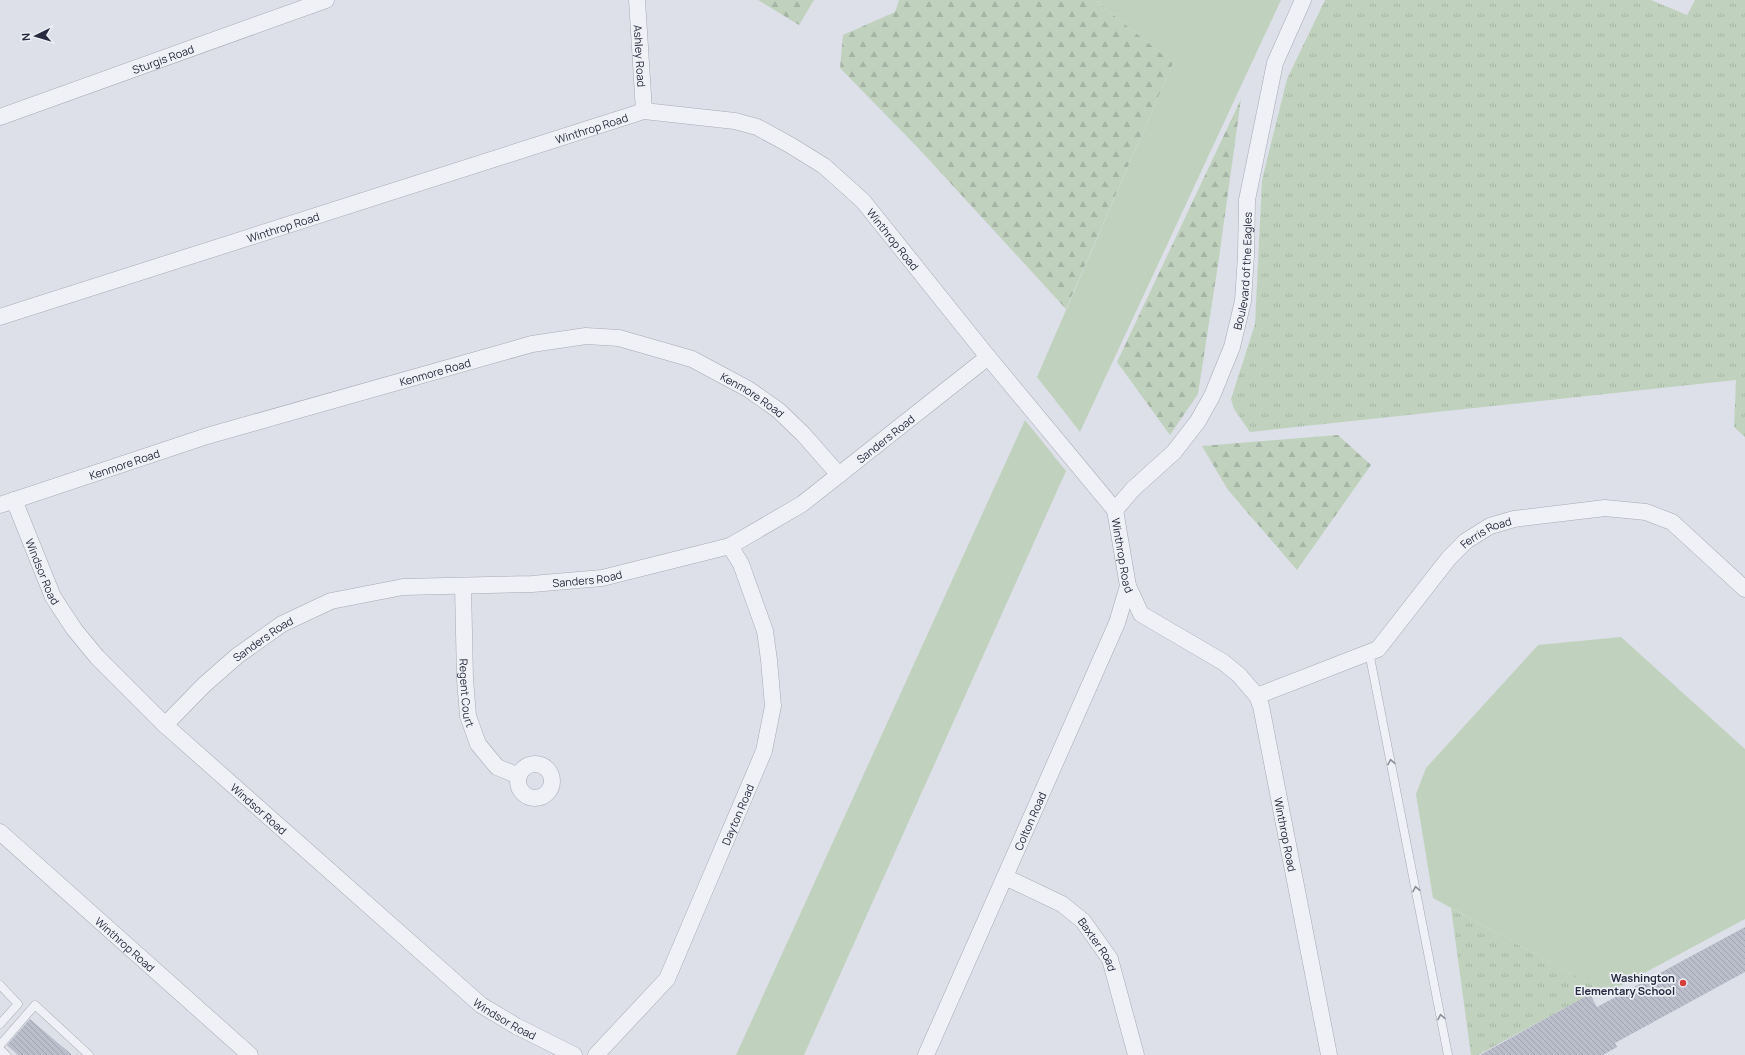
<svg xmlns="http://www.w3.org/2000/svg" width="1745" height="1055" font-family="Manrope,sans-serif">
	<defs>
		<pattern id="forest-firs" width="22" height="20" patternUnits="userSpaceOnUse"><rect width="22" height="20" fill="#c0d2be"/><path d="M5 1l3.5 6h-7zM16 11l3.5 6h-7z" fill="#a5b4a4"/></pattern>
		<pattern id="park-tufts" width="24" height="20" patternUnits="userSpaceOnUse"><rect width="24" height="20" fill="#c0d2be"/><path d="M3 7l-1-3M5 7V3M7 7l1-3M15 17l-1-3M17 17v-4M19 17l1-3" fill="none" stroke="#a5b4a4"/></pattern>
		<pattern id="building-back-hatch" width="6" height="6" patternUnits="userSpaceOnUse"><rect width="6" height="6" fill="#babecb"/><path d="M-1 5l2 2M0 0l6 6M5-1l2 2" fill="none" stroke="#a0a3af"/></pattern>
	</defs>
	<rect width="100%" height="100%" fill="#dde0e8"/>
	<path fill="#c0d2be" d="M1095,0h186l-201,432 -43,-55 136,-314z
		M1025,420l41,51 -262,584h-68z
		M1621,637l124,112v170l-138,74 -174,-95 -17,-104 10,-26 112,-123z"/>
	<path fill="url(#forest-firs)" d="M758,0h56l-15,25z
		M899,0h196l78,63 -107,246 -146,-159 -80,-82 3,-33 52,-23z
		M1241,99l-22,159 -21,136 -28,41 -53,-73z
		M1338,435l33,30 -74,105 -69,-80 -26,-44z"/>
	<path fill="url(#park-tufts)" d="M1325,0h326l36,15 8,-15h50v437l-11,-10 2,-47 -486,52 -16,-23 -3,-10 24,-75 7,-144 25,-101z
		M1451,908l149,81 -122,66h-7z"/>
	<path fill="url(#building-back-hatch)" d="M1745,927v45l-130,71 2,4 -14,8h-123l110,-61 7,13z
		M30,1019l42,36h-54l-11,-10z"/>
	<g fill="none" stroke-linecap="round" stroke-linejoin="round">
		<defs>
			<path id="service" d="M1369,652l79,403
				M0,985l18,19 -18,20
				M0,1045l35,-40 54,50
				M0,1049l6,6"/>
			<g id="minor">
				<path id="s1" d="M637,0l7,111"/>
				<path id="s2" d="M0,117l326,-117"/>
				<path id="s3" d="M0,317l644,-206 91,10 22,6 33,18 34,21 39,35 125,156 127,153 13,76 13,28 82,48 16,13 18,21 4,10 68,349"/>
				<path id="s4" d="M14,500l39,97 21,32 23,28 68,68 316,280 35,21 58,29"/>
				<path id="s5" d="M0,505l207,-69 325,-92 54,-8 33,2 73,21 56,30 30,21 25,24 36,41"/>
				<path id="s6" d="M1115,510l18,-21 41,-37 24,-31 14,-25 20,-49 11,-46 3,-46 1,-55 28,-137 28,-63"/>
				<path id="s7" d="M463,586l2,93 3,37 10,28 19,23 22,9"/>
				<path id="s8" d="M1257,696l121,-47 71,-91 17,-17 24,-15 24,-7 91,-11 41,4 26,10 73,67"/>
				<path id="s9" d="M165,725l39,-40 33,-29 45,-32 49,-23 72,-14 129,-3 70,-6 128,-32 72,-42 186,-147"/>
				<circle cx="535" cy="781" r="17"/>
				<path id="s10" d="M0,832l250,223"/>
				<path id="s11" d="M1005,877l57,27 21,17 27,38 26,96"/>
				<path id="s12" d="M596,1055l71,-76 97,-228 9,-45 -4,-46 -4,-29 -24,-67 -11,-18"/>
				<path id="s13" d="M926,1055l191,-432 11,-37"/>
			</g>
		</defs>
		<use href="#service" stroke="#a6aab5" stroke-width="9"/>
		<use href="#minor" stroke="#a6aab5" stroke-width="17"/>
		<use href="#service" stroke="#f0f1f6" stroke-width="8"/>
		<use href="#minor" stroke="#f0f1f6" stroke-width="16"/>
	</g>
	<defs><path id="oneway-chevron" d="M-2-3.5L2.5 0L-2 3.5" fill="none" stroke-width="1.6" stroke-linecap="round" stroke-linejoin="round"/></defs>
	<g stroke="#8b8e9a">
		<use href="#oneway-chevron" transform="translate(1391 762) rotate(-101)"/>
		<use href="#oneway-chevron" transform="translate(1416 889) rotate(-101)"/>
		<use href="#oneway-chevron" transform="translate(1441 1017) rotate(-101)"/>
	</g>
	<circle fill="#d53d3a" stroke="#edeff6" stroke-width="1.5" cx="1683" cy="983" r="4"/>
	<g text-anchor="middle" dominant-baseline="central" stroke-width="3.5" stroke-linejoin="round" paint-order="stroke">
		<g font-size="11" fill="#262b3f" stroke="#edeff6">
			<text stroke="none"><textPath href="#s1" startOffset="56">Ashley Road</textPath></text>
			<text stroke="none"><textPath href="#s2" startOffset="173">Sturgis Road</textPath></text>
			<text stroke="none"><textPath href="#s3" startOffset="621">Winthrop Road</textPath></text>
			<text stroke="none"><textPath href="#s3" startOffset="297">Winthrop Road</textPath></text>
			<text stroke="none"><textPath href="#s3" startOffset="969">Winthrop Road</textPath></text>
			<text stroke="none"><textPath href="#s6" startOffset="281">Boulevard of the Eagles</textPath></text>
			<text stroke="none"><textPath href="#s5" startOffset="455">Kenmore Road</textPath></text>
			<text stroke="none"><textPath href="#s5" startOffset="790">Kenmore Road</textPath></text>
			<text stroke="none"><textPath href="#s9" startOffset="803">Sanders Road</textPath></text>
			<text stroke="none"><textPath href="#s5" startOffset="131">Kenmore Road</textPath></text>
			<text stroke="none"><textPath href="#s8" startOffset="291">Ferris Road</textPath></text>
			<text stroke="none"><textPath href="#s3" startOffset="1365">Winthrop Road</textPath></text>
			<text stroke="none"><textPath href="#s4" startOffset="77">Windsor Road</textPath></text>
			<text stroke="none"><textPath href="#s9" startOffset="467">Sanders Road</textPath></text>
			<text stroke="none"><textPath href="#s9" startOffset="131">Sanders Road</textPath></text>
			<text stroke="none"><textPath href="#s7" startOffset="107">Regent Court</textPath></text>
			<text stroke="none"><textPath href="#s4" startOffset="401">Windsor Road</textPath></text>
			<text stroke="none"><textPath href="#s12" startOffset="283">Dayton Road</textPath></text>
			<text stroke="none"><textPath href="#s13" startOffset="256">Colton Road</textPath></text>
			<text stroke="none"><textPath href="#s3" startOffset="1712">Winthrop Road</textPath></text>
			<text stroke="none"><textPath href="#s10" startOffset="168">Winthrop Road</textPath></text>
			<text stroke="none"><textPath href="#s11" startOffset="118">Baxter Road</textPath></text>
			<text stroke="none"><textPath href="#s4" startOffset="725">Windsor Road</textPath></text>
		</g>
		<g font-size="11" font-weight="bold" fill="#262b3f" stroke="#edeff6" text-anchor="end">
			<text x="1675" y="977">Washington<tspan x="1675" dy="13">Elementary School</tspan></text>
		</g>
	</g>
	<g transform="translate(36 36) rotate(265)" stroke="#edeff6" stroke-width="3" paint-order="stroke">
	<path d="M0-3L7 15L0 10L-7 15Z" fill="#262b3f"/>
	<text y="-6" font-size="11" font-weight="bold" text-anchor="middle" fill="#262b3f">N</text>
	</g>
</svg>
